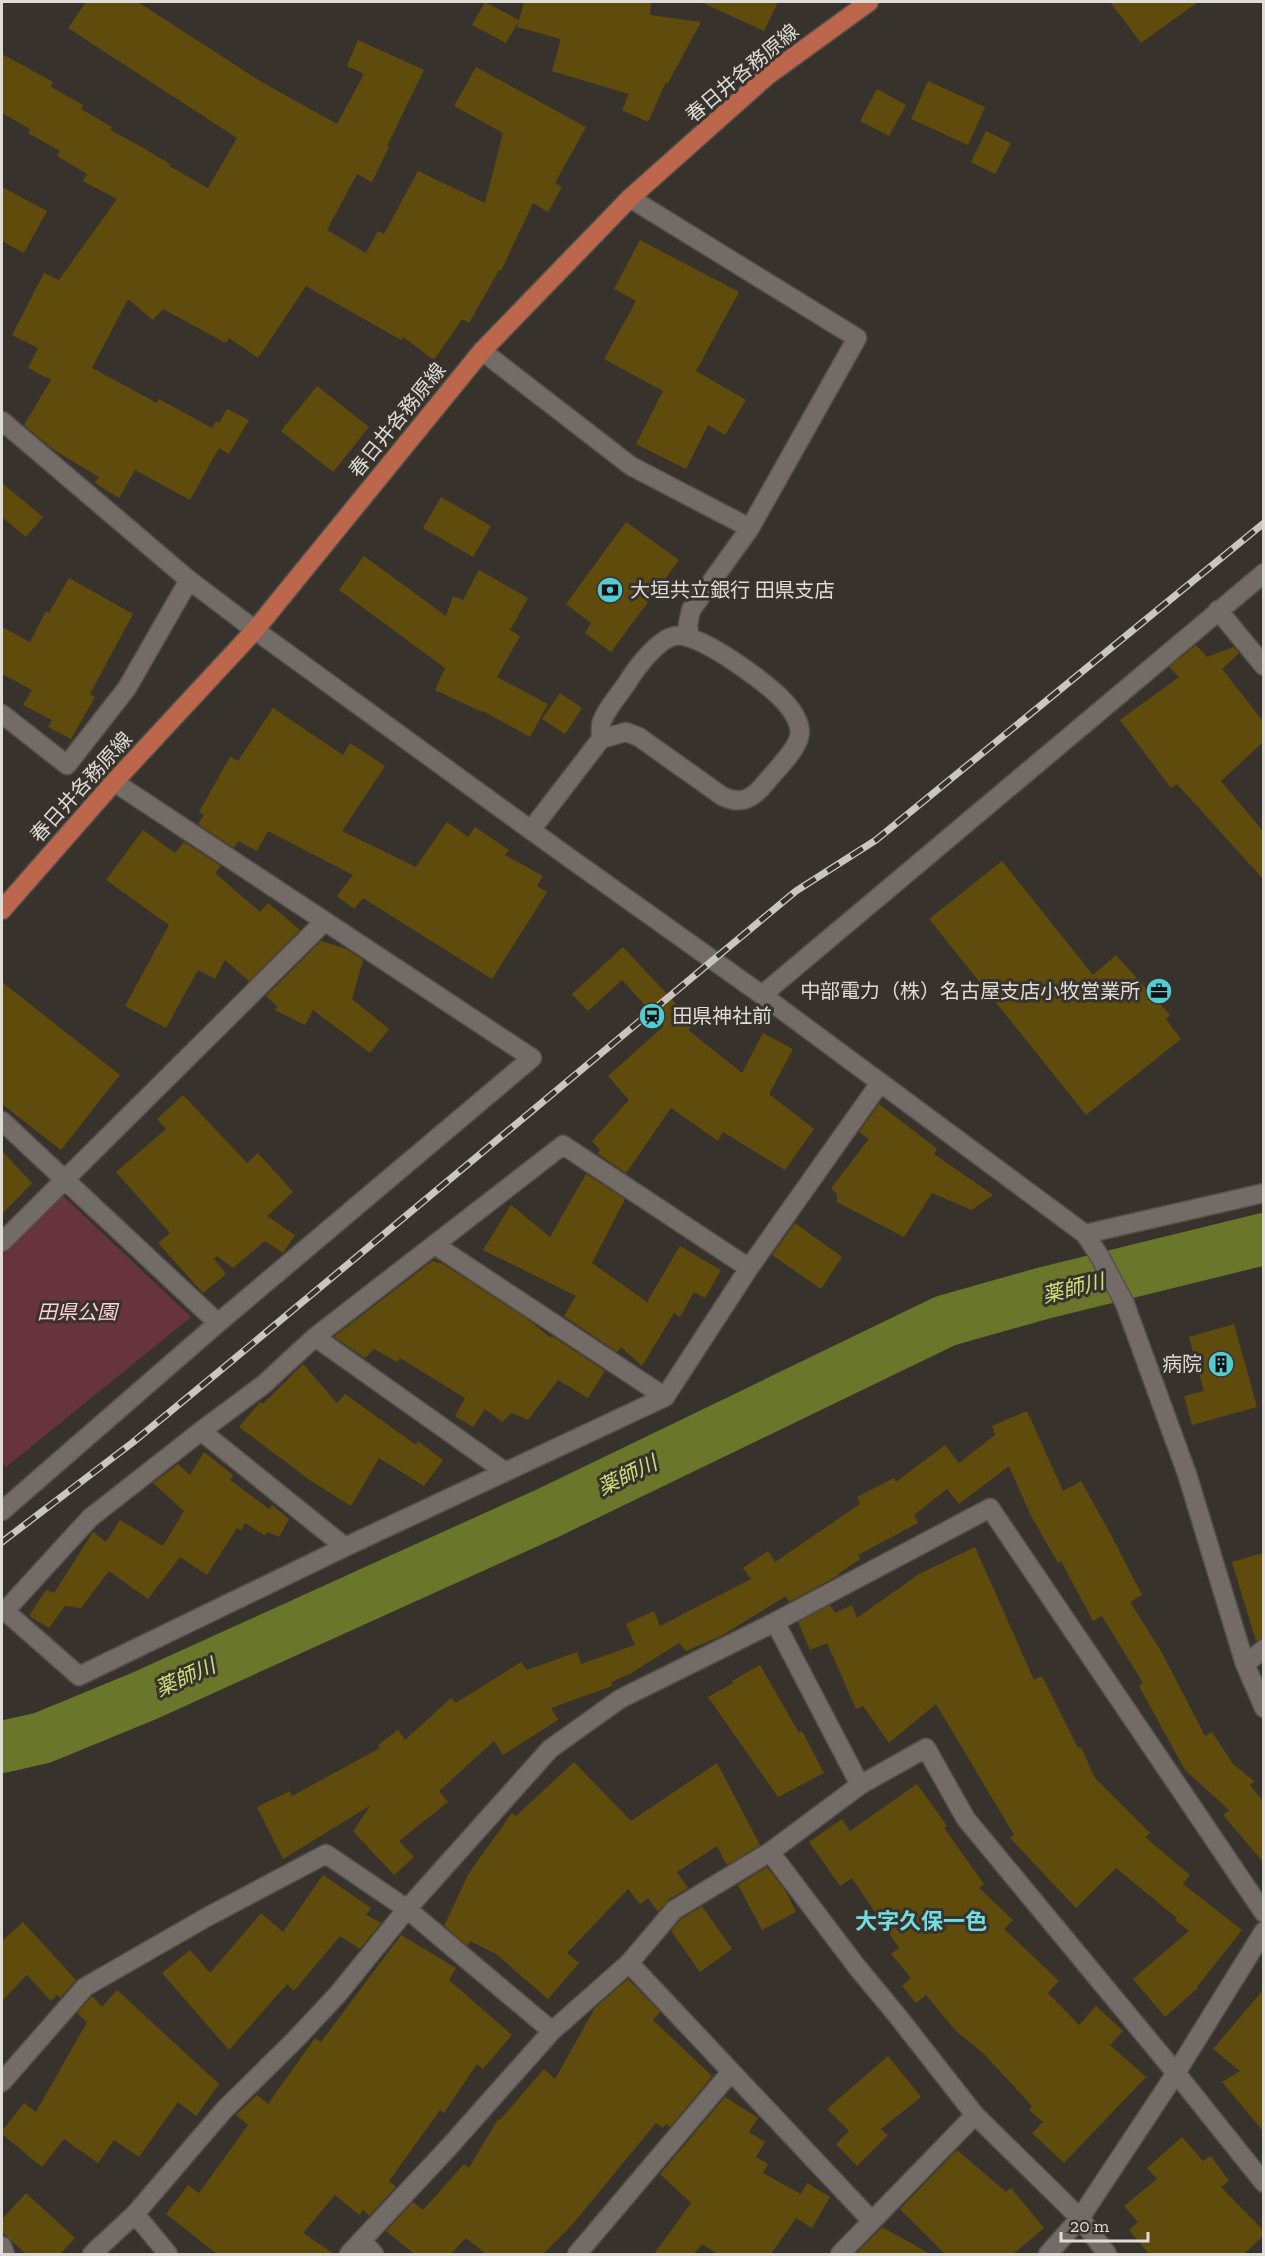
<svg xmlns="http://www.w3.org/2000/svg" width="1265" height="2256" font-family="'Zilla Slab','Noto Sans JP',serif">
	<rect width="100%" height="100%" fill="#38322d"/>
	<path fill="#67343d" d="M63,1196l128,121 -185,150 -4,-5v-206z"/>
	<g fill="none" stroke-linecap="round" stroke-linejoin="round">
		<path stroke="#6a772a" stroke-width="52" d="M2,1747l40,-9 102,-42 251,-114 153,-69 397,-192 99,-28 220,-54"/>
	</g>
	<path fill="#5f4c0c" d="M86,2h52l122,79 77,43 27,-50 -17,-8 11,-26 66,30 -37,76 2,1 -17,35 -15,-8 -30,56 39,23 12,-22 6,3 34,-63 67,32 18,-70 -49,-27 22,-39 110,60 -31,56 7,4 -14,25 -15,-9 -32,68 -2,-1 -30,53 -7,-4 -28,41 -31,-23 -2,3 -95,-54 -48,72 -29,-20 -3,5 -63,-34 -10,11 -25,-21 -36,69 65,35 2,-4 53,29 4,-7 3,2 8,-14 22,11 -20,34 -10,-6 -29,52 -55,-30 -16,28 -24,-15 4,-6 -45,-27 -30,-25 27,-45 -23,-12 10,-20 -26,-13 32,-62 15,7 58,-81 -34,-18 4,-7 -30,-18 3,-5 -32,-18 2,-4 -28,-16v-59l51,28 -2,5 32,18 -2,4 31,18 -2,3 30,16 30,18 -1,2 39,22 29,-50 -169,-110z
		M485,2l34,18 -13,23 -34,-18z
		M524,2h127l-1,13 51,7 -33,61 -2,-1 -18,40 -26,-12 7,-16 -77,-23 9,-32 -44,-12z
		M701,2h77l-14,29z
		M1110,2h88l-57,41z
		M928,81l57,26 -17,38 -57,-26z
		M877,89l29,16 -17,31 -29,-15z
		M986,131l25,12 -16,31 -24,-12z
		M2,187l45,24 -23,42 -22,-12z
		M640,240l99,52 -43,79 50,29 -21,35 -17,-10 -22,44 -50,-25 27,-53 -59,-32 32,-58 -22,-12z
		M317,386l52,41 -36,45 -52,-41z
		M2,483l41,34 -17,20 -24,-20z
		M441,497l50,29 -18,31 -50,-29z
		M626,522l53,38 -68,92 -26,-19 6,-10 -25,-19z
		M364,556l82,60 7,-20 10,4 16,-30 49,28 -18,32 10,6 -23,41 51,27 -18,33 -47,-26 -1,1 -47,-22 10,-22 -106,-78z
		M69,578l64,36 -43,80 5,3 -24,42 -23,-12 4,-7 -29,-15 9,-15 -30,-16v-47l28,15 16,-31 3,2z
		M1196,645l11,12 27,-10 5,6 -17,16 41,52v21l-42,39 42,50v48l-86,-95 -6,4 -51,-68 59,-43 -10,-10z
		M560,693l22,15 -17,26 -23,-15z
		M273,708l70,47 7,-12 35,23 -43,65 74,36 31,-45 21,15 7,-10 34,23 -4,5 38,21 -6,10 10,6 -55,87 -129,-81 -9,11 -17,-13 16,-21 -85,-44 -11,20 -19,-10 -4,7 -36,-24 6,-9 -5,-3 31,-55 8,4z
		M143,830l32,23 9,-11 37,24 -6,7 45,39 8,-9 32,27 -51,51 -24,-21 -10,19 -17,-9 -32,58 -41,-22 44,-81 -63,-45z
		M1002,861l91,114 23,-20 54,60 -4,4 15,20 -95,76 -157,-196z
		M321,941l25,8 17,11 -11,39 37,30 -19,24 -57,-43 -8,15 -30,-15 2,-4 -11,-10z
		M623,947l72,77 -7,6 54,43 21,-40 30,16 -24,45 45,35 -29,41 -62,-38 -5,9 -47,-33 -45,65 -28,-19 2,-4 -8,-9 37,-41 -21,-24 56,-50 -42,-46 -34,31 -16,-17z
		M2,982l118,93 -59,75 -59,-46z
		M183,1095l64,68 11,-10 35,39 -26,24 28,19 -12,18 -18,-12 -32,27 -16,-12 -3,3 12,15 -23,19 -45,-50 12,-10 -54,-61 50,-43 -9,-10z
		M879,1104l58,45 -3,5 59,41 -21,15 -40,-17 -28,44 -67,-35v-8l-6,-6 38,-49 -10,-7z
		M2,1151l30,32 -30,31z
		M586,1174l39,25 -33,64 55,39 33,-56 41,24 -16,28 -11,-6 -14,25 -6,-4 -32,53 -21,-19 -4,5 -53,-36 12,-20 -93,-46 28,-45 39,32z
		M795,1223l47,34 -21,32 -49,-34z
		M432,1261l11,3 86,56 22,18 1,-2 53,35 -17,27 -30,-18 -30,40 -16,-7 -10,9 -17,-13 -12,18 -18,-11 10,-18 -65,-40 -3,4 -23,-13 -9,9 -31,-21z
		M1234,1324l23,83 -65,18 -8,-29 20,-5 -15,-54z
		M303,1364l34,39 8,-9 71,51 2,-4 25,19 -19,26 -45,-28 -28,48 -40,-25 -72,-54 21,-25 3,2z
		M1027,1411l36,80 18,-10 29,52 32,62 -12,7 31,49 44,85 7,-4 21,32 21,17 -4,4 13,16v61l-40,-47 6,-5 -44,-40 -46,-84 4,-3 -41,-67 -9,5 -32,-60 -3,2 -27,-47 -22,-50 -50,38 -12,-15 -33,26 4,8 -60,32 2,4 -22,15 1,1 -50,27 -3,-6 -65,40 -35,15 -7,-8 -49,31 -19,8 1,4 -61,22 7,12 -55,35 -9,-14 -55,50 9,11 -49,39 15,16 -20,18 -41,-44 18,-26 -88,54 -26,-52 33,-16 2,5 88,-48 -2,-3 20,-15 7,10 46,-42 5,5 65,-41 6,8 50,-18 4,12 54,-19 -9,-21 28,-13 6,15 91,-47 -8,-11 25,-17 7,11 85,-58 -3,-7 37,-19 2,4 49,-37 14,18 36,-28 -3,-9z
		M204,1452l29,23 -3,5 39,29 3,-4 17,14 -10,18 -11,-5 -4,3 -19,-12 -4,8 -4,-3 -30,47 -27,-18 -32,42 -39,-28 -28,37 -16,-2 -16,22 -20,-12 17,-26 8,3 39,-61 13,10 14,-22 43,26 21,-35 -31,-28 25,-19 12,11z
		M975,1547l59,133 8,-4 36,72 3,-1 14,31 55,55 -5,4 45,38 -7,9 59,46 -45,57 1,1 -33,29 -32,-38 56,-48 -14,-11 2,-2 -61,-50 -40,40 -66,-70 4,-3 -78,-131 -47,39 -26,-37 -7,3 -29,-66 -17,7 -12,-28 32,-17 5,8 17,-8 5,13 62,-44z
		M1263,1553v85l-7,3 -24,-79z
		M760,1665l39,68 3,-2 22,42 -46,24 -70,-100 25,-14 -1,-2z
		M574,1762l57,59 86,-58 43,82 -33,20 -10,-19 -40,26 11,16 -20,12 -10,12 -10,-14 -8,6 -12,-15 -61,64 12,10 -31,36 -52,-45 -26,-13 -2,5 -24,-20 25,-53 43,-60 4,3z
		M917,1784l30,42 -3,2 40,56 -5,4 34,32 -9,9 55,52 -11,12 31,32 17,-19 27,25 -13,14 36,32 -82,86 -32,-30 11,-11 -14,-12 3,-4 -48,-52 -28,-23 -30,-36 -10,8 -14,-17 9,-8 -20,-24 8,-6 -47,-70 -12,8 -31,-44 33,-23 8,12z
		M767,1867l18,23 11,22 -34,18 -24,-45z
		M323,1875l48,33 -5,7 15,8 -21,26 -20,-13 -46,55 -7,-7 -58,66 -67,-77 28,-23 20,23 51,-60 22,19z
		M702,1906l30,43 -32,23 -29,-41 10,-12z
		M23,1922l53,58 -16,18 -3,-3 -6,6 -24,-26 -25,26v-60z
		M401,1935l55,33 -7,12 63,55 -29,34 -6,-5 -33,49 -4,-3 -51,71 7,6 -27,29 -6,-6 -4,5 -24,-20 -32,38 31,21h-117l-51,-40 22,-29 11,8 49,-68 -12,-10 21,-20 11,9 47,-66 6,4z
		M628,1979l32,33 -7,8 59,56 -6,8 -36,43 -4,-3 -3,4 -7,-5 -85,103 -28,28h-57l-20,-16 -15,16h-37l-28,-23 27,-29 10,8 41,-46 5,4 29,-49 2,1 44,-51 11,10 40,-71z
		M117,1990l102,94 -23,32 -18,-14 -39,55 -25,-17 -16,23 -34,-24 -22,28 -40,-33v-3l22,-28 12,9 51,-90 -10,-9 15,-17 10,11z
		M1263,1990v141l-41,-49 18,-11 -27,-22z
		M888,2056l33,41 -40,32 7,6 -31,31 -21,-22 13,-13 -22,-22z
		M725,2097l33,21 -9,14 16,10 -9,15 12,7 -5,9 38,21 6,-11 23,14 -18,31 -16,-10 -25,36h-54l-15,-10 -8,10h-40l37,-51 -31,-29z
		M1182,2137l21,24 8,-5 18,25 -8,6 42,43v6l-19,18h-95l-20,-24 9,-8 -14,-16 33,-27 -10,-11z
		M957,2150l49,42 5,-4 33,40 -31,26h-68l-45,-45z
		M26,2193l49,45 -15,16h-34l-24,-22v-13z
		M882,2227l48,27h-74z"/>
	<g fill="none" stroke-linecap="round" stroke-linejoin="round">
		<defs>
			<path id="minor" d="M630,198l227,140 -107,190
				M482,351l149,115 119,62 -59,82 -3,14 1,12
				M2,421l187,159 66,50 302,219 205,146 323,239 15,23 25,47 62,170 58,190 19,44
				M1218,610l46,56
				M2,714l65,51 60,-77 62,-108
				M531,830l70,-91c0,-5 -1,-13 1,-18 5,-13 17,-26 25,-38 9,-15 31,-44 48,-47 23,-5 88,45 105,61 9,9 23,26 19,40 -3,14 -23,33 -32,44 -13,17 -25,25 -45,15l-83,-59 -13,-5 -25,7
				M762,995l502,-422
				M2,1121l216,202
				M1085,1234l179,-41
				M2,1242l323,-321
				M435,1245l230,152
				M315,1337l189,134
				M201,1431l62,-46 52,-48 248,-192 186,123
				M2,1511l216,-188 314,-265 -418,-276
				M345,1547l-144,-116 -111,87 -85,93 74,65 266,-129 320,-150 84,-129 131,-185
				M775,1622l85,163
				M1245,1664l19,-15
				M770,1852l87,115 39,47 79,101 105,103 27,36
				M629,1963l243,258
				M2,2082l83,-95 122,-70 119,-63 81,55 145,122
				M135,2214l33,40
				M362,2240l12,14
				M2,2246l3,8
				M92,2254l43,-40 89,-104 71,-70 43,-46 69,-85 143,-160 70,-50 155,-77 215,-114 274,405
				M349,2254l100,-107 103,-116 77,-68 45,-53 96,-58 90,-67 66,-37 40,71 210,254 88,110
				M577,2254l154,-182
				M840,2254l135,-139
				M1048,2254l32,-36 96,-145 88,-142"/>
			<path id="major" d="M2,910l112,-128 141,-152 227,-279 148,-153 137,-122 102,-74"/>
		</defs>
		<use href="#minor" stroke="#55504c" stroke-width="21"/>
		<use href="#major" stroke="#55504c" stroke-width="21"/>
		<use href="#minor" stroke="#736c66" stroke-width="18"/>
		<use href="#major" stroke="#bc674b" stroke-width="18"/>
		<defs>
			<path id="rail" d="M2,1542l130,-99 90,-74 574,-478 80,-51 388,-317"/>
		</defs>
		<use href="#rail" stroke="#c9c6c2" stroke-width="7"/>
		<use href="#rail" stroke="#38322d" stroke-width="4.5" stroke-dasharray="14" stroke-linecap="butt"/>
	</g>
	<defs>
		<symbol id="bank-disc" viewBox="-11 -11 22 22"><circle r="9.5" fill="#52ccd0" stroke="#38322d"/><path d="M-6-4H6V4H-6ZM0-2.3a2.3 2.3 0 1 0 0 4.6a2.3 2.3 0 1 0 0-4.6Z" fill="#111"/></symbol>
		<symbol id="office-disc" viewBox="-11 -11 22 22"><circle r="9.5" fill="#52ccd0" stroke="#38322d"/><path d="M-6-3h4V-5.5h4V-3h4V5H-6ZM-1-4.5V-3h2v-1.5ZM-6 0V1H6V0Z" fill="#111"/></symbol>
		<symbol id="station-disc" viewBox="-11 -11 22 22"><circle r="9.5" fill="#52ccd0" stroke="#38322d"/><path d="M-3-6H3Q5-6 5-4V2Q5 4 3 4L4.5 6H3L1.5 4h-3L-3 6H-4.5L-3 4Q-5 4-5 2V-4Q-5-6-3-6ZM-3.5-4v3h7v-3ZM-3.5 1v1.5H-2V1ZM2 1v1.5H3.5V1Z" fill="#111"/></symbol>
		<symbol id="building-disc" viewBox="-11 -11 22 22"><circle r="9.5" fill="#52ccd0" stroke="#38322d"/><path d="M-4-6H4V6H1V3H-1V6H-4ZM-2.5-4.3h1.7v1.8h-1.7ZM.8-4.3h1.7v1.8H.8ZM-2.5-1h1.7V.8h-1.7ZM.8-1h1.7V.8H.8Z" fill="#111"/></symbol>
	</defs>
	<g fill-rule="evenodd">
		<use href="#bank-disc" x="595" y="575" width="30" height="30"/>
		<use href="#office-disc" x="1144" y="976" width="30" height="30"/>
		<use href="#station-disc" x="637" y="1001" width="30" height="30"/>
		<use href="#building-disc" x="1206" y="1349" width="30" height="30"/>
	</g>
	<g text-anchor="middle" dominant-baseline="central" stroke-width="6" stroke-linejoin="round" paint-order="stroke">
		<g font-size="20" fill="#dfdcd8" stroke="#38322d">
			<text transform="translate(742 73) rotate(-40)">春日井各務原線</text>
			<text transform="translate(397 420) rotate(-51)">春日井各務原線</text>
			<text transform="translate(81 787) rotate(-48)">春日井各務原線</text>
		</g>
		<g font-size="20" fill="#dfdcd8" stroke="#38322d" text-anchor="start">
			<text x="630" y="590">大垣共立銀行 田県支店</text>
			<text x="1140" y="991" text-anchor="end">中部電力（株）名古屋支店小牧営業所</text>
			<text x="672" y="1016">田県神社前</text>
			<text x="1202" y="1364" text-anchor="end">病院</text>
		</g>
		<g font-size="20" font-style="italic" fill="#fed0d5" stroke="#38322d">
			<text x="77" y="1312">田県公園</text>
		</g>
		<g font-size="21" font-style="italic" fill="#cde078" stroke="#38322d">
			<text transform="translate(1073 1288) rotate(-14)">薬師川</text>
			<text transform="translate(627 1475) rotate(-26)">薬師川</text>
			<text transform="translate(185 1677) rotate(-24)">薬師川</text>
		</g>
		<g font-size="22" font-weight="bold" fill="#70dde0" stroke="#38322d">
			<text x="921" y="1921">大字久保一色</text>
		</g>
	</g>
	<rect width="1265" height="2256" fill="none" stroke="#dfdcd8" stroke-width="6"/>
	<path d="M1061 2232v9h87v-9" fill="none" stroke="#dfdcd8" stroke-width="3"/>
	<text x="1070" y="2232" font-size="18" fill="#dfdcd8" stroke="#38322d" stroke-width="4.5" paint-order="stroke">20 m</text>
</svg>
